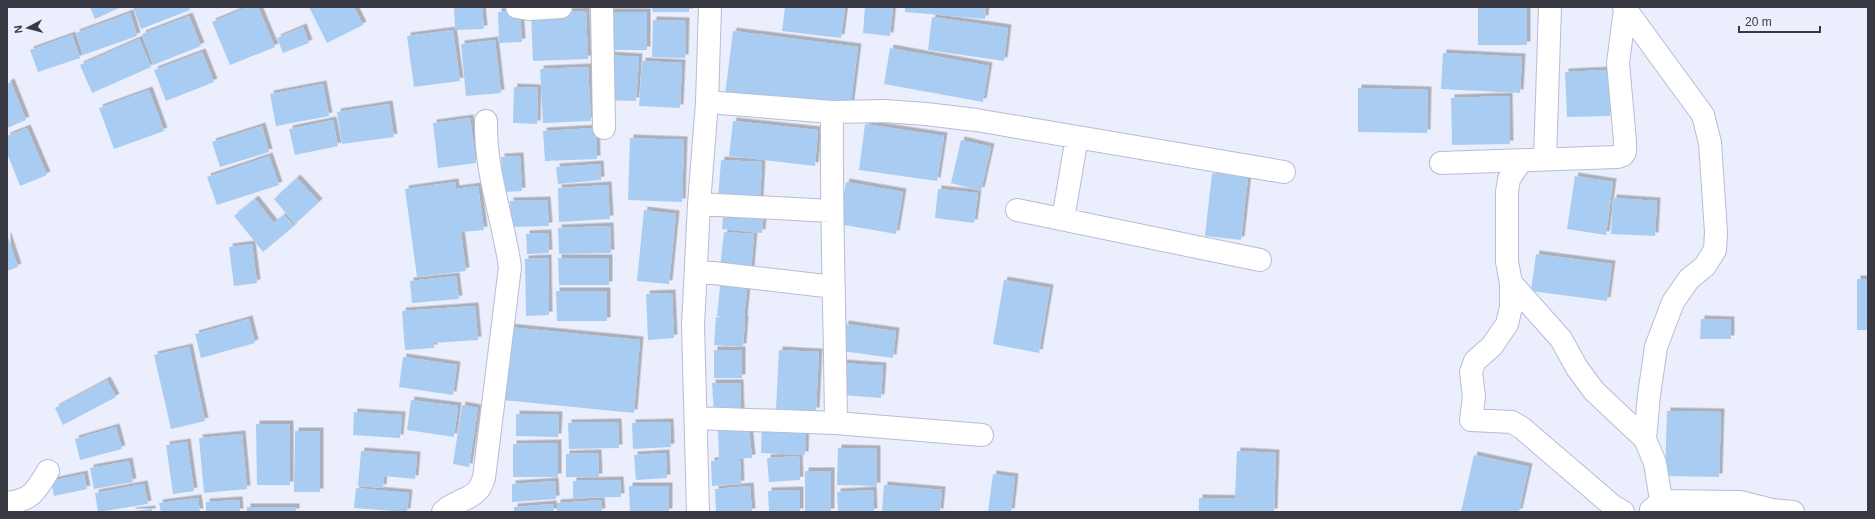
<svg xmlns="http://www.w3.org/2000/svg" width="1875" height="519" font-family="Helvetica,sans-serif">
	<defs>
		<filter id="shadow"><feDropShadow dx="3.5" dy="-3.5" stdDeviation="0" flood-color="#0004"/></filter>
	</defs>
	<rect width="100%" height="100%" fill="#ebeefd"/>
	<path fill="#a9cdf2" filter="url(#shadow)" d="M90,7h31l-26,12z
		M133,7h56l1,3 -49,19z
		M248,7h10l17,40 -45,18 -18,-43z
		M309,7h45l9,18 -36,18z
		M454,7h28l2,22 -29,1z
		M652,7h37v5h-36z
		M785,7h60l-4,31 -59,-7z
		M865,7h28l-3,29 -27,-3z
		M905,7h81l-1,12 -80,-7z
		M1478,7h49v38h-49z
		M520,11l2,31 -23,1 -1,-31z
		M586,11l2,48 -55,2 -2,-48z
		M608,12h39v38h-40z
		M130,13l7,23 -54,19 -7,-22z
		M189,16l12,30 -48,19 -11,-31z
		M932,17l76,11 -4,33 -76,-11z
		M653,20l33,1 -1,37 -33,-1z
		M303,27l6,16 -26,10 -6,-15z
		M453,30l7,51 -46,6 -7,-51z
		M733,31l125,16 -8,63 -125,-15z
		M72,35l8,23 -42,14 -8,-22z
		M139,39l12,28 -59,26 -12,-28z
		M495,40l6,53 -35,3 -5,-52z
		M890,48l99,18 -6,36 -99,-18z
		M202,52l12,30 -48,19 -12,-31z
		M1443,53l79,4 -2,36 -79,-4z
		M607,55l32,2 -3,44 -31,-1z
		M642,61l40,2 -2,45 -41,-2z
		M588,67l3,54 -48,2 -3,-54z
		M1608,70l2,46 -43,1 -2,-45z
		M11,82l15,38 -19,8v-44z
		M323,84l6,32 -53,10 -6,-32z
		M514,87l24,1 -1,36 -24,-1z
		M1358,88l70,2 -1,43 -69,-1z
		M149,90l15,41 -50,18 -15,-41z
		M1509,96l1,48 -58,1 -1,-47z
		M389,104l5,33 -52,7 -5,-32z
		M470,118l6,45 -38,5 -5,-45z
		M333,120l5,26 -43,9 -6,-26z
		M733,121l85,9 -3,36 -86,-10z
		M865,124l79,12 -7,45 -78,-11z
		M262,126l7,26 -49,15 -8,-25z
		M27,128l20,47 -27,11 -13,-33v-17z
		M596,128l1,31 -52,2 -2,-30z
		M630,138l54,2 -2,62 -54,-2z
		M961,140l30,7 -10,44 -30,-8z
		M269,156l10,29 -62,20 -10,-28z
		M520,156l2,35 -19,1 -2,-35z
		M721,160l41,2 -2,40 -42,-3z
		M600,164l1,16 -43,4 -2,-17z
		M1212,173l36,4 -7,63 -36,-4z
		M1575,176l38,6 -7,53 -39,-6z
		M297,178l22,24 -24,22 -21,-25z
		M455,182l1,7 22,-3 6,44 -23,2 5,39 -49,6 -12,-88z
		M846,182l57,10 -7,42 -57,-10z
		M608,185l2,34 -51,3 -1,-34z
		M938,189l40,4 -4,30 -39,-5z
		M1613,198l44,3 -2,35 -44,-2z
		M255,199l19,24 10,-8 10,11 -31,26 -29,-36z
		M547,200l2,26 -38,1 -1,-26z
		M724,207l40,4 -2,22 -40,-4z
		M644,210l32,4 -7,70 -32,-3z
		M610,226l1,27 -52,1 -1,-26z
		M724,232l30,2 -3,37 -31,-3z
		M548,233l1,20 -22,1 -1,-20z
		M7,234l11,33 -11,4z
		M252,244l5,39 -23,3 -5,-39z
		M1536,254l76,10 -5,37 -76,-10z
		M548,258l1,57 -23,1 -1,-57z
		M558,258h51v27h-50z
		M456,276l3,23 -47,4 -2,-22z
		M721,277l27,3 -4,39 -27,-3z
		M1857,279h11v51h-11z
		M1004,280l46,8 -11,65 -46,-9z
		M556,291h51v30h-50z
		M672,293l2,45 -26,2 -2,-46z
		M475,306l3,34 -45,3 1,5 -29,2 -3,-39z
		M716,317l29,2 -2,28 -29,-2z
		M249,319l6,24 -54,15 -6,-24z
		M1701,319l30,1v19h-31z
		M845,324l51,7 -3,27 -51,-7z
		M508,327l132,13 -6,73 -132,-13z
		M189,347l16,74 -34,8 -17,-74z
		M714,350h28v28h-28z
		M779,350l40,2 -3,59 -40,-2z
		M403,357l54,8 -4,30 -54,-8z
		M843,363l40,3 -2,32 -40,-3z
		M107,380l9,17 -53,28 -8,-17z
		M712,383h28l1,30 -27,1z
		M411,400l47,6 -4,31 -47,-7z
		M462,405l16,3 -9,59 -16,-3z
		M1667,411l54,1 -2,65 -54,-1z
		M354,412l48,3 -2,23 -47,-3z
		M516,414l43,1 -1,22 -42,-1z
		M618,422l1,26 -50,1 -1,-26z
		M670,422l1,25 -38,2 -1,-26z
		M762,422l44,2 -1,31 -44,-2z
		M256,424h34v61h-33z
		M116,427l6,22 -42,11 -5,-21z
		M749,428l3,30 -33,2 -1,-31z
		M295,431h25v61h-26z
		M242,434l5,55 -43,4 -5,-55z
		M187,442l7,49 -21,3 -7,-49z
		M558,443v34h-45v-33z
		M838,448l39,1v37l-40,-1z
		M361,451l56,4 -2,24 -31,-3 -1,12 -25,-2z
		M1237,451l39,2 -2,59h-75v-14l62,1 -26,-2z
		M598,453l1,24h-33v-23z
		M666,453l1,25 -31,2 -2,-25z
		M1474,455l55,12 -10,45h-58z
		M799,456l1,24 -31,2 -2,-24z
		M740,459l1,25 -29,2 -1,-25z
		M129,461l4,21 -39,7 -4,-21z
		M805,471h26v41h-26z
		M84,474l3,15 -33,7 -3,-15z
		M993,474l22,3 -4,35h-23z
		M620,480l1,17 -48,1v-17z
		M555,481l1,18 -44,3v-18z
		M144,484l4,20 -50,8 -3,-19z
		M884,485l58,5 -2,22h-58z
		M629,486h40v26h-39z
		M750,486l2,26h-36l-1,-23z
		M356,488l53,5 -2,19 -53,-4z
		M800,490v22h-31l-1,-21z
		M873,490l1,22h-36l-1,-20z
		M198,498l2,14h-39l-2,-9z
		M239,500l1,12h-34v-10z
		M601,500l1,12h-45v-9z
		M553,504l1,8h-40v-5z
		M247,507h49v5h-49z
		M152,509v3h-20v-1z"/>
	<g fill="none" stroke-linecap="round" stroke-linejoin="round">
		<defs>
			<path id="minor" d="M517,7l12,2 32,-2
				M602,7l2,121
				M1624,7l79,108 7,28 6,89 -1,18 -10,16 -16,13 -16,23 -17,45 -7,48 -4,44
				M707,102l125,10 52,-1 42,3 50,6 308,52
				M832,112c-1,104 3,207 4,311
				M1545,159l5,-152
				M1521,161l-12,18 -2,13v70l4,21 50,56 16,29 17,23 51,48 10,24 8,49
				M1441,163l176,-6 6,-2 2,-3v-11l-7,-78 7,-54
				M699,204l132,7
				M1017,210l243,50
				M1063,219l14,-82
				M696,271l138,16
				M1511,283v24l-4,17 -15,22 -17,15 -4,11 3,25 -3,23 41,2 10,6 91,78 10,6
				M696,418l140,5 146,12
				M7,503c25,-3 29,-12 41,-32
				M1651,510l11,-9 78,1 32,8 21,2
				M443,512c10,-11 26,-11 35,-22 3,-3 4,-8 6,-12l26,-211c-7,-49 -25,-95 -24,-146
				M698,512l-5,-186 6,-122 8,-102 3,-95"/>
		</defs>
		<use href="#minor" stroke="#b8bcd4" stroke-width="24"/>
		<use href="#minor" stroke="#fff" stroke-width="22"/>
	</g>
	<rect width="1875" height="519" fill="none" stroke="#383943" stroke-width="16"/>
	<g transform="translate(28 28) rotate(263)" stroke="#ebeefd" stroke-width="3" paint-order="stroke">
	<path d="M0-3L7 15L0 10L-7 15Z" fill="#383943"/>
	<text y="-6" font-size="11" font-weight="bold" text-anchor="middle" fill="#383943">N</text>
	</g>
	<path d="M1739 26v6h81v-6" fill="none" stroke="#383943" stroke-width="2"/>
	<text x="1745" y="26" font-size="12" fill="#383943" stroke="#ebeefd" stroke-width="3" paint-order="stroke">20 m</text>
</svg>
